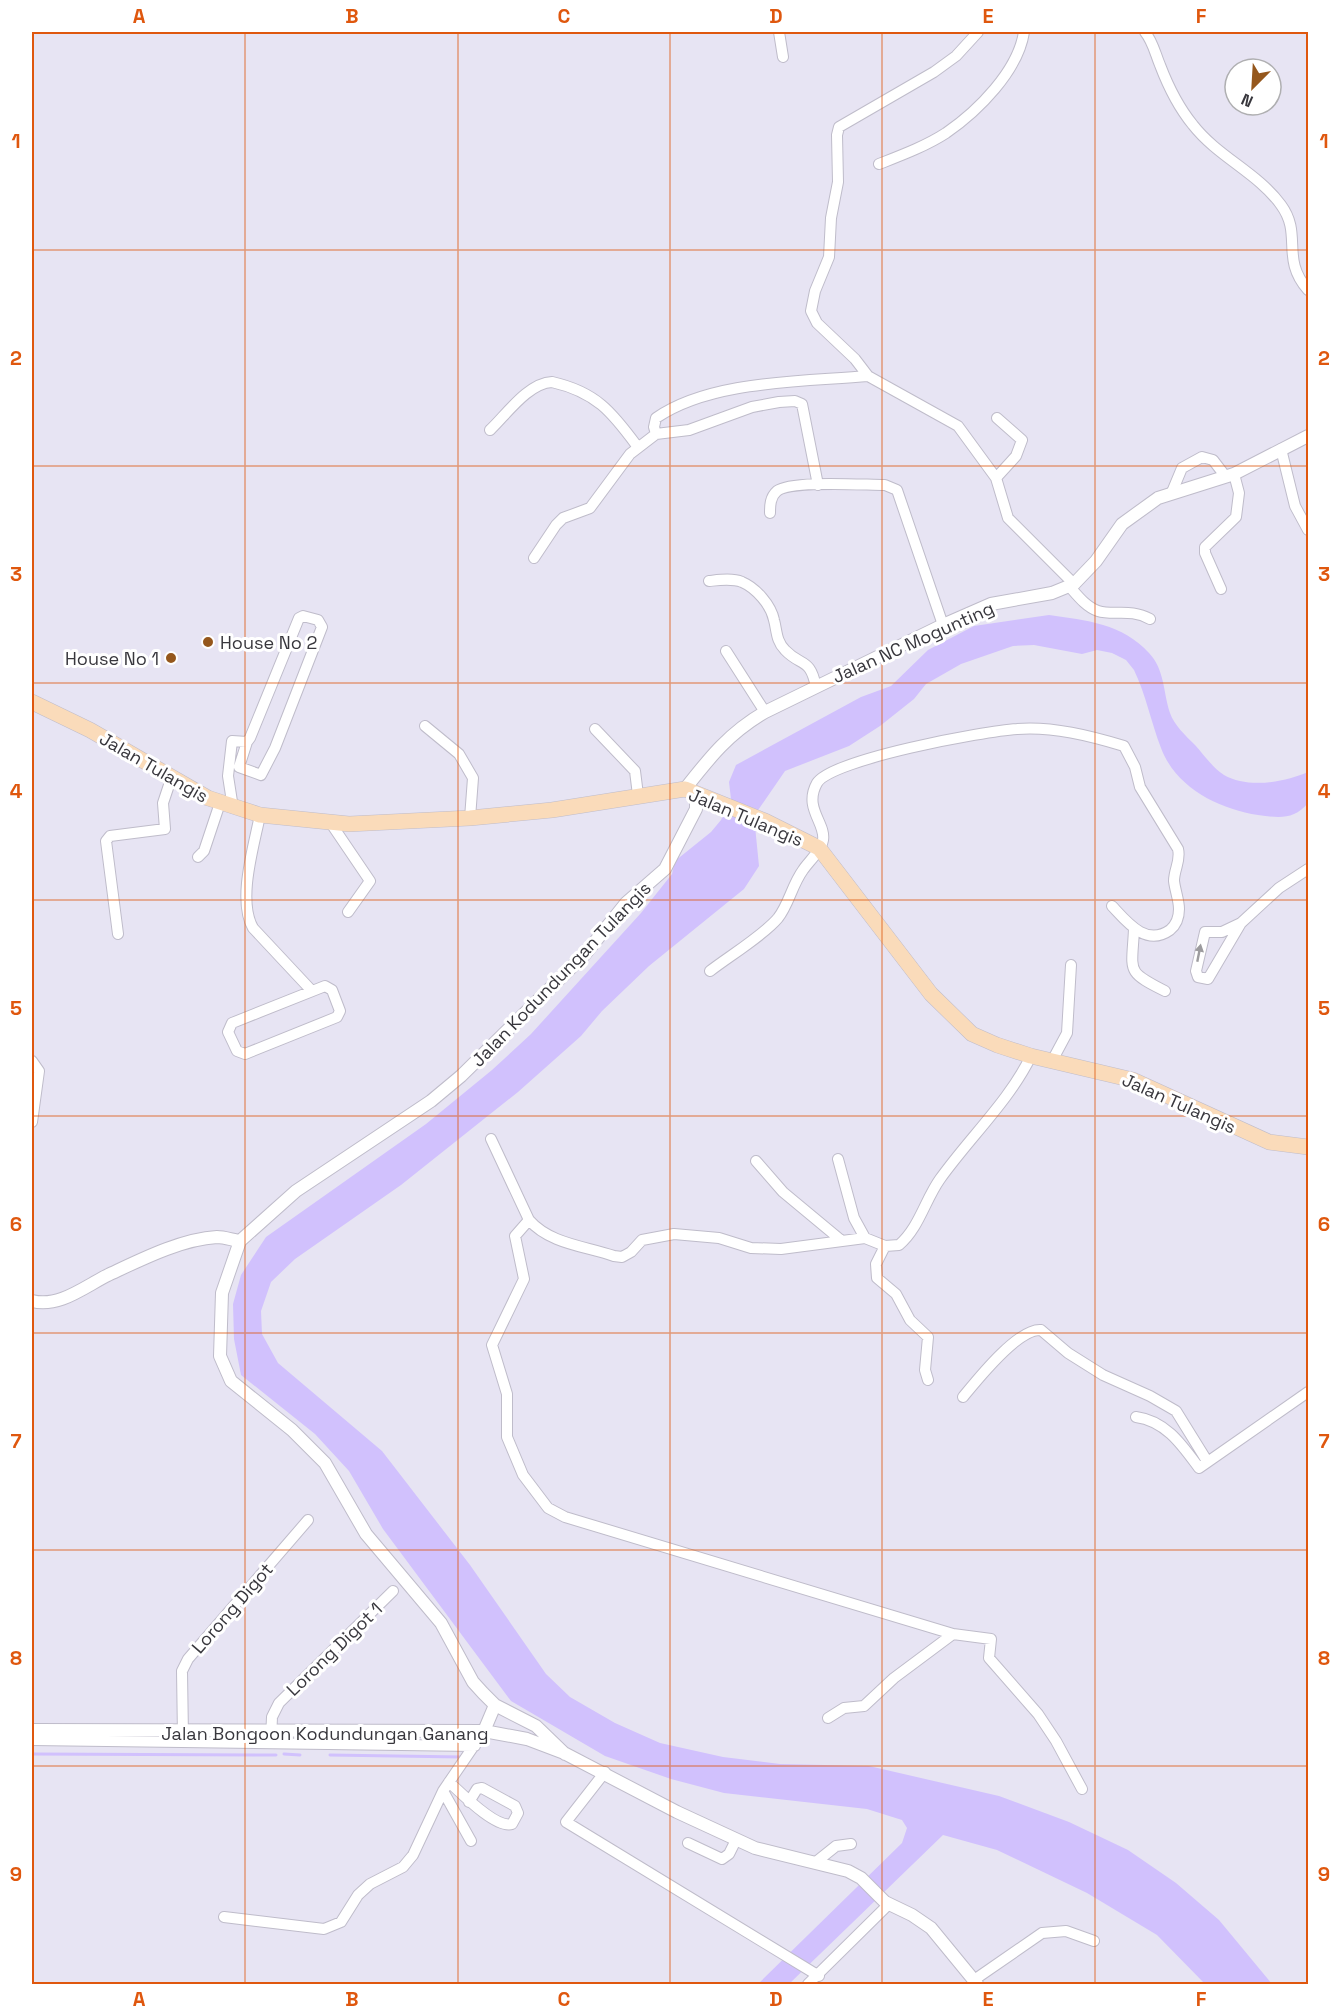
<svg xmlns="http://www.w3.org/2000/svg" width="1340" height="2016" font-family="'Space Grotesk',sans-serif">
	<rect width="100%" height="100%" fill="#e7e4f3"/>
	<path fill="#d1c1fd" d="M1049,615c37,5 74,9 100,38 16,17 14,39 21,60 4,12 16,23 25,32 9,10 18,23 29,30 24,14 61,7 84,-3v31c-14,17 -29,15 -50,12 -39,-6 -82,-27 -97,-67 -10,-26 -15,-53 -27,-78l-8,-10 -14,-7 -15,-3 -15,4 -48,-9 -21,1 -52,18 -35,20 -12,15 -34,27 -31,20 -64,25 -31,45 5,50 -15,23 -95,77 -47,45 -21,25 -63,56 -117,93 -106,74 -24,23 -10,29 1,23 16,29 104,88 88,114 76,109 24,23 45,26 45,20 63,14 57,7 89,2 130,30 70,26 59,28 48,33 43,37 53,64h-67l-48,-49 -70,-42 -90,-43 -54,-15 -154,149h-31l144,-141 5,-15 -5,-8 -35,-11 -143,-16 -53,-14 -66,-23 -94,-55 -128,-172 -34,-58 -34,-37 -74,-59 -7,-36 -1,-35 8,-29 25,-38 160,-113 66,-54 39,-36 110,-121 31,-39 3,-13 36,-29 10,-12 10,-21 -2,-17 7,-17 125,-68 30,-11 37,-36 46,-24z"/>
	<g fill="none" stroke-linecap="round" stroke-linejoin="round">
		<path stroke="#d1c1fd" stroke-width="3" d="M32,1754l244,1
			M284,1754l16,1
			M330,1755l131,2"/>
		<defs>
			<path id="minor" d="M779,32l4,25
				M978,32l-22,24 -22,16 -95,55 -2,8 1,47 -7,36 -2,39 -14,34 -4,20 6,12 38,36 13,17 90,50 38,52 12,40 66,66
				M1145,32c8,10 10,21 15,33 8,21 19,43 33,60 25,32 65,48 88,80 22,30 -1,53 27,85
				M879,164c23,-9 47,-18 67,-31 32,-22 72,-62 78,-101
				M490,430c16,-15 38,-47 62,-48 44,10 60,30 85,64
				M656,434l-2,-7 2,-9c55,-38 146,-36 212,-42
				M1281,449l14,57 13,24
				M996,478l20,-22 6,-16 -25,-22
				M1172,492l10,-24 20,-11 11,3 13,17
				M770,513c0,-7 0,-16 7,-22 14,-11 86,-6 108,-6l12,5 46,135
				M534,558l22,-33 7,-7 27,-10 40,-54 26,-20 33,-4 63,-23 27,-5 16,-1 7,3 16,81
				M709,581c10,-1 23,-3 33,1 14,6 29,23 32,38 3,11 2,21 11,30 16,17 25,7 31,37
				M1069,586c8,9 17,21 29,25 16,5 32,-3 52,8
				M1221,589l-16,-36v-6l31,-30 3,-24 -5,-19
				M726,651l39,61
				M425,726l34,28 14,24 -3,40
				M595,729l40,42 3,24
				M233,808l-5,-32 4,-35 15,1 3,-4 49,-120 4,-2 15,4 4,7 -47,121 -14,27 -22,-8 8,-25
				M260,815c-6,31 -23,85 -7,113l58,62
				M330,822l40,59 -22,31
				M198,857l6,-6 16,-48
				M1241,923l-19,9h-17l-9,39 2,6 10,2 33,-56 38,-35 29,-19
				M1134,929c-2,43 -9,42 31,62
				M118,934l-12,-93 4,-5 55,-7 -2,-26 8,-24
				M710,971c18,-14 54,-36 68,-53 11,-14 14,-33 25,-48 6,-9 18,-19 20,-30 3,-17 -20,-32 -6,-57 15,-24 168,-52 200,-54 35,-3 74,7 107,17l11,21 5,20 38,62c3,12 -4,20 -4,32 1,9 5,19 5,28 0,8 -3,16 -9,21 -24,17 -43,-8 -58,-24
				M325,986l7,4 8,21 -3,6 -92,37 -8,-3 -9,-19 4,-9z
				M32,1061l7,10 -7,51
				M1052,1061l15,-28 4,-68
				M491,1139l38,81c21,24 56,26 85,36l8,1 9,-5 11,-12 32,-6 45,4 32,10 30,1 84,-11 20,8 14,-1c20,-17 26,-45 41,-66 30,-42 69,-78 91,-123
				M838,1159l16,59 11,20
				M756,1161l27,31 59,49
				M529,1220l-14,16 9,43 -32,66 15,49v43l16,38 25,33 17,9 388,117 38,5 -2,19 49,56 18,27 26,48
				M885,1246l-9,18 1,14 19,16 14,26 18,17 -3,33 3,10
				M963,1397c14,-17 55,-69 78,-67l27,23 35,22 47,21 26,15 31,50
				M1136,1417c30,4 46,28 63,51l109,-76
				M828,1718l16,-10 20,-2 30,-28 59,-44
				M183,1737l-1,-66 6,-12 120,-139
				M271,1739l1,-22 7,-14 114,-112
				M32,1740l443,6
				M605,1772l-39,50 253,154
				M449,1782c12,11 47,47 63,42l6,-11 -3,-7 -33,-18 -5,1 -8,13
				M443,1791l28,50
				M688,1843l34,16 7,-5 7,-14
				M816,1862l20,-16 15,-2
				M224,1917l100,12 17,-7 17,-27 12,-11 33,-17 10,-12 30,-64 41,-60
				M974,1980l68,-47 24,-2 28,10
				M808,1984l81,-80"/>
			<path id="tertiary" d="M685,789c25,-32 44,-56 80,-77l178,-87 48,-21 61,-11 22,-9 22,-23 26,-37 36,-26 76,-24 74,-38
				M32,1301c27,7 52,-14 76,-26 32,-15 73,-36 109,-38 7,0 16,3 23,4
				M32,1730l452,1 43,8 37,14 113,59 78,36 93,23 13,7 24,24 27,13 19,13 46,56
				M484,1731l11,-26
				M565,1754l-29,-28 -41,-21 -12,-12 -10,-11 -32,-59 -75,-89 -41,-71 -33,-33 -61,-49 -11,-25 2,-63 18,-52 56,-50 135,-90 30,-25 125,-123 40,-50 39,-34 31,-60v-15"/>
			<path id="secondary" d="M32,702l58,28 118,68 52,17 89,9 121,-6 82,-8 133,-21 80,32 54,27 112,146 41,40 25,11 34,11 102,24 136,62 39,5"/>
		</defs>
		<use href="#minor" stroke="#bfbcca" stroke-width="12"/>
		<use href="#tertiary" stroke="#bfbcca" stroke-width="14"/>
		<use href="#secondary" stroke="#bfbcca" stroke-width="16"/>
		<use href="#minor" stroke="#fff" stroke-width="10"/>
		<use href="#tertiary" stroke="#fff" stroke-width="12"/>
		<use href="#secondary" stroke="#fadbba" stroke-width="15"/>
	</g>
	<defs><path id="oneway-solid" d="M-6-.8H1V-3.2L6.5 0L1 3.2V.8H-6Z" transform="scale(1.5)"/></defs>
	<use fill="#9c9b9e" href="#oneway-solid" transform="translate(1199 953) rotate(-79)"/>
	<path fill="none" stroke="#df570e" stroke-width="1.5" stroke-opacity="0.55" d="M245,32v1952M458,32v1952M670,32v1952M882,32v1952M1095,32v1952M32,250h1276M32,466h1276M32,683h1276M32,900h1276M32,1116h1276M32,1333h1276M32,1550h1276M32,1766h1276"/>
	<g fill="#95571c" stroke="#fff" stroke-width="2">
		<circle cx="208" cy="642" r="6"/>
		<circle cx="171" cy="658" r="6"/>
	</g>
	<g text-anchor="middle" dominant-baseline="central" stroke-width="6" stroke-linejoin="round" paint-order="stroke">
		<g font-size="18" fill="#38373d" stroke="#fff" text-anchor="start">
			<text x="220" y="642">House No 2</text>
			<text x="159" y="658" text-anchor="end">House No 1</text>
		</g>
		<g font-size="18" fill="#38373d" stroke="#fff">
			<text transform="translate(913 642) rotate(-24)">Jalan NC Mogunting</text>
			<text transform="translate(154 767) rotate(30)">Jalan Tulangis</text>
			<text transform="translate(746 817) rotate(23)">Jalan Tulangis</text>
			<text transform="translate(561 974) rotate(-46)">Jalan Kodundungan Tulangis</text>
			<text transform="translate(1179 1103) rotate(24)">Jalan Tulangis</text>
			<text transform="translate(232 1608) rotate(-49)">Lorong Digot</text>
			<text transform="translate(334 1649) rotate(-44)">Lorong Digot 1</text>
			<text x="325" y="1733">Jalan Bongoon Kodundungan Ganang</text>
		</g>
	</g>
	<rect width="1340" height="2016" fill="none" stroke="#ffffff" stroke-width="66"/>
	<g transform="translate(1253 87) rotate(204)"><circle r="28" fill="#ffffff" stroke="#afafb1" stroke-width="1.5"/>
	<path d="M0-4.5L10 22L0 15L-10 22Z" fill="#95571c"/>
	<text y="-9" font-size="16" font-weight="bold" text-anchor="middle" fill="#38373d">N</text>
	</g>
	<rect x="33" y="33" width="1274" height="1950" fill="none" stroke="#df570e" stroke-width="2"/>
	<g font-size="20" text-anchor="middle" font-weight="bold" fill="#df570e">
		<text x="139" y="23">A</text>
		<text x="352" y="23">B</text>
		<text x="564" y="23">C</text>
		<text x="776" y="23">D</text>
		<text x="988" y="23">E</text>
		<text x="1201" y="23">F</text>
		<text x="16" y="148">1</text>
		<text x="1324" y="148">1</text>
		<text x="16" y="365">2</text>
		<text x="1324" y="365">2</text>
		<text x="16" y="581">3</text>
		<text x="1324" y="581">3</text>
		<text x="16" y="798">4</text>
		<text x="1324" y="798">4</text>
		<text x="16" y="1015">5</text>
		<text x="1324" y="1015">5</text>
		<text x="16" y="1231">6</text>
		<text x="1324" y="1231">6</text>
		<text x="16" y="1448">7</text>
		<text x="1324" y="1448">7</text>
		<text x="16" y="1665">8</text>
		<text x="1324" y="1665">8</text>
		<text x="16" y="1881">9</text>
		<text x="1324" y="1881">9</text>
		<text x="139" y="2006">A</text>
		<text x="352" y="2006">B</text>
		<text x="564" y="2006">C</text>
		<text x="776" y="2006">D</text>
		<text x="988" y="2006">E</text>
		<text x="1201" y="2006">F</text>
	</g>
</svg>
